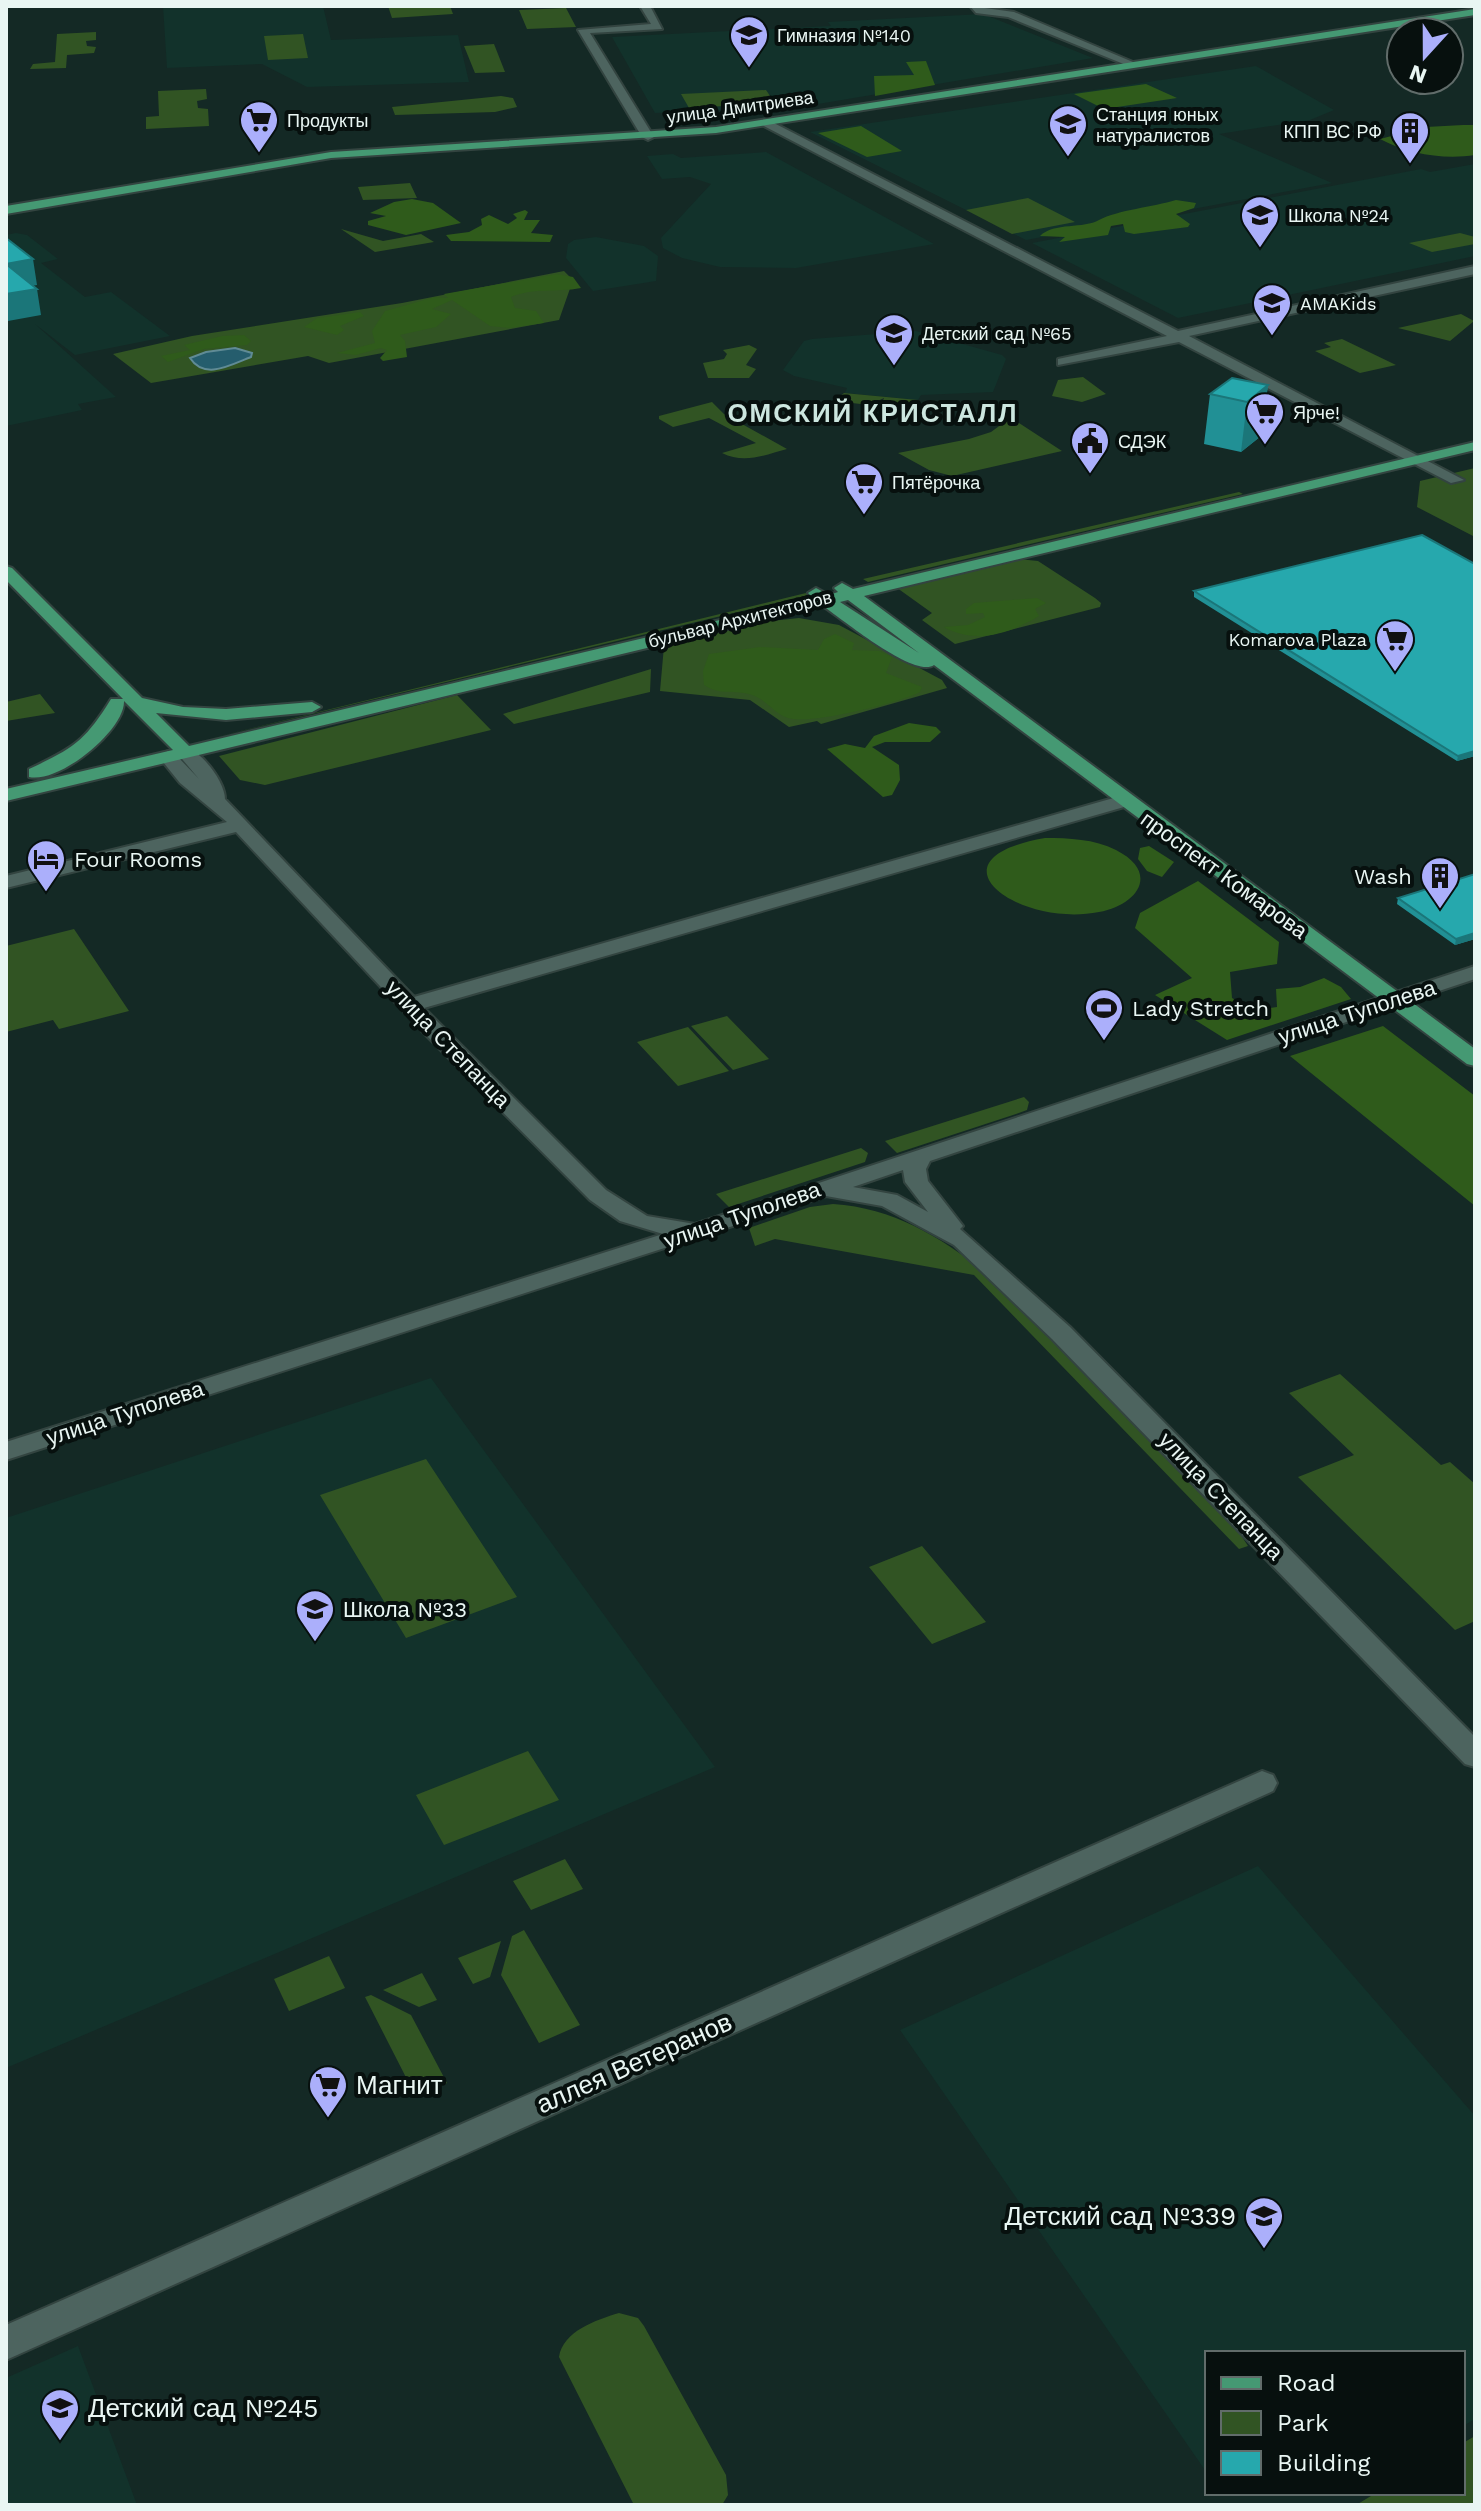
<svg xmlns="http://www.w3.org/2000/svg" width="1481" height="2511" font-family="'Work Sans',sans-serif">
	<rect width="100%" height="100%" fill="#142925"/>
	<path fill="#12322b" d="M163,6h160l8,34 127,-5 11,47 -162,5 -45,-23 -95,4z
		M983,14l110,44 -287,48 -151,7 -43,-76 219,-11 -3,-4z
		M1256,66l78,44 -24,10 -91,14 113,49 -306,57 -216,-108z
		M766,152l168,92 -138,24 -76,-1 -38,-9 -19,-10 -2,-10 50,-54 -21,-7 -28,2 -15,-23 26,-2 8,4z
		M1475,164v92l-297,62 -146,-75 389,-74 9,3z
		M16,233l11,2 31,24 -17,4 44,34 26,-5 59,44 -95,19 -40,-31 81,73 -38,7 4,6 -76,16v-191z
		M596,237l48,9 14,10 -2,25 -63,10 -27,-33 2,-14 6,-4z
		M916,331l86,24 4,4 -13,33 -72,3 -3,5 -73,-7 2,-5 -53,-12 -11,-6 21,-29 8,-2z
		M431,1378l284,389 -709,301v-550z
		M1258,1866l217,250v303l-12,7v-73h-256v120l-307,-443z
		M78,2346l59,159h-131v-127z"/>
	<path fill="#315423" d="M388,6h62l3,8 -61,4z
		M566,8l10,19 -49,2 -8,-19z
		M96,32v8l-10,1 1,5 9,1 -2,6 -27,2 -1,13 -36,1 3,-5 22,-2 2,-28z
		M303,34l5,24 -40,2 -4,-24z
		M494,44l11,28 -30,1 -11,-27z
		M206,89l1,10 -10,2 1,7 10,1 1,17 -63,3v-12l13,-1 -1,-25z
		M766,90l9,13 -86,5 -8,-14z
		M501,96l12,2 4,9 -22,5 -100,3 -3,-8z
		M410,183l7,15 -54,2 -5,-13z
		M1028,198l47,24 -63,12 -46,-24z
		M341,229l42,12 38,-7 13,8 -59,10z
		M1460,233l15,4v7l-43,8 -23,-9z
		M564,271l9,9 -14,40 -230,43 -21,-7 -157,27 -38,-29 79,-18 210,-33z
		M1461,314l13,7 -24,20 -52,-13z
		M1342,339l54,26 -36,8 -45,-22 16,-4 -7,-4z
		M749,345l8,4 -11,16 10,4 -7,9h-41l-5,-15 21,-4 3,-5 -4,-4z
		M1083,377l23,17 -24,8 -30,-6 6,-16z
		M844,393l74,7 1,3 -3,6 -34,-6 2,-5 -15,7 -34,-4z
		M712,402l12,12 63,35c-22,6 -43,15 -65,4l34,-10 -47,-25 -36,9 -14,-8v-3z
		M1006,421l13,2 43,28 -110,25 -23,-6 -31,-17 71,-14 22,-7z
		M1475,468v69l-58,-30 3,-26z
		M1239,492l4,2 -375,88 -5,-3z
		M1010,558l28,3 57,37 6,5 -1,4 -145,37 -33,-24 10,-7 -39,-28z
		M806,593l3,2 -601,144z
		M799,618l40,7 103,55 5,8 -126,36 -4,-3 -28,6 -39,-27 -90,-9 4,-45 97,-24z
		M651,669l-1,23 -136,32 -11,-10z
		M40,694l15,19 -49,8v-19z
		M457,695l34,35 -226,55 -25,-5 -21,-24z
		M74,929l55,82 -70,18 -6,-9 -47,12v-86z
		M727,1016l42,43 -36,11 -42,-44z
		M688,1027l41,44 -51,15 -41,-44z
		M1024,1097l5,5 -2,8 -11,4 -119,39 -12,-12z
		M861,1148l7,5 -3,9 -136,45 -13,-13z
		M833,1204c60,4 106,32 152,68l250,254 13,20 -9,3 -265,-274 -199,-36 -20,7 -6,-18 61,-21z
		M1340,1374l101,91 9,-3 25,22v137l-20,9 -157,-153 56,-22 -65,-62z
		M426,1459l91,138 -111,41 -86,-143z
		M922,1546l64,76 -54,22 -63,-77z
		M528,1751l31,49 -115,45 -28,-50z
		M565,1859l18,30 -52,21 -18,-29z
		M524,1930l56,95 -41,18 -38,-68 11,-39z
		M501,1941l-11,36 -17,7 -15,-26z
		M329,1956l16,32 -56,23 -15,-32z
		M422,1973l15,27 -18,7 -36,-17z
		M371,1995l40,20 36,68 -31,14 -51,-100z
		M619,2313l19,5 6,8 82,149 2,20 -6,10h-88l-75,-148c4,-26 37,-37 60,-44z
		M1475,2436v69h-119l20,-12h87v-50z"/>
	<path fill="#2f5b1b" d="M926,61l9,24 -60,11 -1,-20 40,-1 -8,-13z
		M1146,84l31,14 -73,11 -30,-15z
		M1463,125h12v30c-31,5 -67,-1 -95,-16l46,-12z
		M861,126l41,25 -35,6 -49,-24z
		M412,199l21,4 28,20 -55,12 -38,-10v-4l18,-5 -16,-3 24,-11z
		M1176,200l20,3 -2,5 -18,6 14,10 -2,3 -54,7 -9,-2 -2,-8 -12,2 -3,9 -49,7 6,-5 -25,-1c14,-14 44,-7 59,-16 19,-10 54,-13 77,-20z
		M525,210l3,2 -4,8h16l-9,13 22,2 -3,7 -99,-1 -5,-6 23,-3 13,-7 -1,-6 8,-4 19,9 9,-6 -4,-4z
		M557,274l16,3 8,11c-25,5 -46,-1 -70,9l4,11 21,3 8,12 -35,5 -19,-2 -38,-26 -20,9 19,5 -15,13 -36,8 5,6 2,16 -24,4 -3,-3 7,-8 -6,-2 -25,7 -19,-2 38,-10 -3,-12 13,-20 50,-14 13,1 -4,-4z
		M360,312l4,4 -24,10 4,4 -7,5 -33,-8 13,-9z
		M244,335l7,6 -4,4 -43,4 -36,13 -7,-6 29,-6 -6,-5 38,-9z
		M1037,598l9,5 -11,6 4,7c-28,17 -64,29 -95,11l24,-2 17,-8 -2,-4 -17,1v-5l8,-6z
		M835,634l19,9 -2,7 27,1 13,6 -6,16 36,14 -2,5c-21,11 -110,33 -132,26 -14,-4 -22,-19 -36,-23 -18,-6 -32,1 -48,-10l-1,-14 6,-17 51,-7 58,3 6,-11z
		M909,723l27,4 5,5 -11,10h-45l-13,5 27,18 1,15 -8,15 -9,2 -56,-48 18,-5 20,4 9,-12z
		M1045,838c24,0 49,1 71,12 45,23 21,55 -17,62 -81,16 -176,-53 -54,-74z
		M1149,846l25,16 -12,15 -15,-6 -9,-12 2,-11z
		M1198,881l81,61 -2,22 -47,8 2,26 22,12 23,-3 -1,-18 24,-2 24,-9 17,9 10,12 -124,41 -72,-45 37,-17 -57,-50 5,-15z
		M1383,1026l92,70v110l-185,-150z"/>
	<path fill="#255d6d" stroke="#608b95" stroke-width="2" d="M235,348l17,5 -1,4c-19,7 -46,24 -61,1l16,-6z"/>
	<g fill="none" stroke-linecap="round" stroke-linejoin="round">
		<defs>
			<path id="minor" d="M640,6h10l12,23 -72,4 64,104 -6,3 -6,-3 -64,-107 73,-6z
				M970,6l44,6 126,53 -9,2 -123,-50 -32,-4z
				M762,121h8l408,210 297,-65v8l-286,62 275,144 -13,3 -272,-141 -121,23v-6l109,-23 -405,-211z
				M186,748c17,4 39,35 39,51l189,198 703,-200h14v8l-707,203 182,182 41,26 48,8 780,-258v13l-545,182 -4,8 2,12 35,45 -3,3 110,98 405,410v30l-10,-3 -413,-425 -98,-94 -72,-39 -56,-10 -820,264v-18l657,-208 -43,-13 -30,-21 -168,-169 -186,-199 -230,56v-12l221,-54 -47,-39 -21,-26 9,-6 6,2 25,26 -22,-26zM903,1170l2,12 23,30 -31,-17 -44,-8z
				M1262,1771l11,4 4,8 -4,8 -1267,569v-35z"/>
			<path id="major" d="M1475,9v6l-759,118 -385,25 -325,56v-8l325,-54 385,-25z
				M1475,442v8l-611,146 611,453v17l-8,-2 -533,-399c-19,14 -92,-46 -111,-59l-817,195v-12l167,-39 -49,-49c1,29 -65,83 -95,76v-8c45,-21 56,-28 82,-70h12l-117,-119v-14l6,2 130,130 41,9 43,2 86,-7 9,5 -9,5 -86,8 -70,-7 33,33 624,-148 -5,-5 8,-5 13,7 9,-3 -4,-4 8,-5 11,6zM848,600l71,53 -79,-51z"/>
		</defs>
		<use href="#minor" stroke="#334440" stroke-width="4"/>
		<use href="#major" stroke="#334440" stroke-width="4"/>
		<use href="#minor" fill="#4d645f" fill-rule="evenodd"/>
		<use href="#major" fill="#459973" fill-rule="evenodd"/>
	</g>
	<path fill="#219095" d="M1268,385l-7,51 -20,16 -37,-8 6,-50z
		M1475,564v192l-18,5 -263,-164v-6z
		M1475,874v65l-20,6 -58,-41 1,-6z"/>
	<path fill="#1b7679" d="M33,259l4,26 -27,5 -4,-26z
		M37,289l4,26 -33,6 -2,-13v-14z
		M1268,385l-7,51 -20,16 6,-50z
		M1475,751v5l-18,5 1,-5z
		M1475,933v6l-20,6 1,-6z"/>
	<path fill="#26a8ad" stroke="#1b7679" stroke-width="2" d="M6,238l27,21 -27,5z
		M6,264l31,25 -31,5z
		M1232,378l36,7 -21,17 -37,-8z
		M1422,535l53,29v187l-17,5 -264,-165z
		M1475,874v59l-19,6 -58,-41z"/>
	<defs>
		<symbol id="school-pin" viewBox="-11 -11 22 30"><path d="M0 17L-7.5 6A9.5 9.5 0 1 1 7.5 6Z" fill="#abaffb" stroke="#07100e"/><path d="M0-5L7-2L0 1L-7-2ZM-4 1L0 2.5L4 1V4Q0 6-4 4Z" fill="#111"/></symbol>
		<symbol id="supermarket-pin" viewBox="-11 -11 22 30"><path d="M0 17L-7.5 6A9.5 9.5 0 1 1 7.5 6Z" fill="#abaffb" stroke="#07100e"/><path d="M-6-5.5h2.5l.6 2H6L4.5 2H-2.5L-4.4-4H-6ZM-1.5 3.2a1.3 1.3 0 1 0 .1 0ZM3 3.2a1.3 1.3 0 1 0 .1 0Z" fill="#111"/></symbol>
		<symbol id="building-pin" viewBox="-11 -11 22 30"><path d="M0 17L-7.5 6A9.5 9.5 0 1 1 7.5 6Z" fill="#abaffb" stroke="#07100e"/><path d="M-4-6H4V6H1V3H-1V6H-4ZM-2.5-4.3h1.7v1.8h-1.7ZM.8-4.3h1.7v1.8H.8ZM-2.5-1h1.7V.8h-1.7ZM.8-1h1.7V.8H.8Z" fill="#111"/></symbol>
		<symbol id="civic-pin" viewBox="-11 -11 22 30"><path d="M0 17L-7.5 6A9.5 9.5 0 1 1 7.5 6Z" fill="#abaffb" stroke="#07100e"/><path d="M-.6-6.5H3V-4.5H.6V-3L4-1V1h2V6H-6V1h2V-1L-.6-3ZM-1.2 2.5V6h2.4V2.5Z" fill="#111"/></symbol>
		<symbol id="hotel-pin" viewBox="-11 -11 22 30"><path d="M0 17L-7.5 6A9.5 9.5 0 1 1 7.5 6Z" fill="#abaffb" stroke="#07100e"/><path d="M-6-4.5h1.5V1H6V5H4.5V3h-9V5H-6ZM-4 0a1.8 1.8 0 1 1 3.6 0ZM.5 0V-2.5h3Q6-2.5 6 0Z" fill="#111"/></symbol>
		<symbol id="stadium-pin" viewBox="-11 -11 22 30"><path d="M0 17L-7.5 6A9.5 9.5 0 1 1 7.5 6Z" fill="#abaffb" stroke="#07100e"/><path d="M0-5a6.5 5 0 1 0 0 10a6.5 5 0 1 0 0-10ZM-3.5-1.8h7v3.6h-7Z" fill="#111"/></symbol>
	</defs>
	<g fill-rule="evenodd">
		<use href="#school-pin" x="727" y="13" width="44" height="60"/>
		<use href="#supermarket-pin" x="237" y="98" width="44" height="60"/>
		<use href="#school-pin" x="1046" y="102" width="44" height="60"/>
		<use href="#building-pin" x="1388" y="109" width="44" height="60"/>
		<use href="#school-pin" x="1238" y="193" width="44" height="60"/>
		<use href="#school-pin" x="1250" y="281" width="44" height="60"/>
		<use href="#school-pin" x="872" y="311" width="44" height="60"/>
		<use href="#supermarket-pin" x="1243" y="390" width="44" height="60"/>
		<use href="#civic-pin" x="1068" y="419" width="44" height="60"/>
		<use href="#supermarket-pin" x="842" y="460" width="44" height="60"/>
		<use href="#supermarket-pin" x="1373" y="617" width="44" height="60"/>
		<use href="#hotel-pin" x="24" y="837" width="44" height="60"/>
		<use href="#building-pin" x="1418" y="854" width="44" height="60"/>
		<use href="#stadium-pin" x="1082" y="986" width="44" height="60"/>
		<use href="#school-pin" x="293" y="1587" width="44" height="60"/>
		<use href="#supermarket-pin" x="306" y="2063" width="44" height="60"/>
		<use href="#school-pin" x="1242" y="2194" width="44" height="60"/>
		<use href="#school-pin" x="38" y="2386" width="44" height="60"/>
	</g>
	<g text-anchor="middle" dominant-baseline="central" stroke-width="8" stroke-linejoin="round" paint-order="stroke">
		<g font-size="18" fill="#e9f6f3" stroke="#07100e" text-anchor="start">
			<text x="777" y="35">Гимназия №140</text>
			<text x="1096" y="114">Станция юных<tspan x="1096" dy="21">натуралистов</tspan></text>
			<text x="287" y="120">Продукты</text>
			<text x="1382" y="131" text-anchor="end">КПП ВС РФ</text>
			<text x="1288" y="215">Школа №24</text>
			<text x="1300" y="303">AMAKids</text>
			<text x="922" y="333">Детский сад №65</text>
			<text x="1293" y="412">Ярче!</text>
			<text x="1118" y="441">СДЭК</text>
			<text x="892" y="482">Пятёрочка</text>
			<text x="1367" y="639" text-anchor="end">Komarova Plaza</text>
		</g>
		<g font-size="18" fill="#e9f6f3" stroke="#07100e">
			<text transform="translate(740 107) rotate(-8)">улица Дмитриева</text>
			<text transform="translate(740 619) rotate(-14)">бульвар Архитекторов</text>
		</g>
		<g font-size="22" fill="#e9f6f3" stroke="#07100e" text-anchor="start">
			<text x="74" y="859">Four Rooms</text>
			<text x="1412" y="876" text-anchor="end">Wash</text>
			<text x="1132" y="1008">Lady Stretch</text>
			<text x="343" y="1609">Школа №33</text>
		</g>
		<g font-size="22" fill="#e9f6f3" stroke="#07100e">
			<text transform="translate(1224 875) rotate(36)">проспект Комарова</text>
			<text transform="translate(1357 1012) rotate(-18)">улица Туполева</text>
			<text transform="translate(448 1044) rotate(46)">улица Степанца</text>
			<text transform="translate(742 1215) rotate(-19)">улица Туполева</text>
			<text transform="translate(125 1413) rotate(-18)">улица Туполева</text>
			<text transform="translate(1221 1496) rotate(46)">улица Степанца</text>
		</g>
		<g font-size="26" font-weight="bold" letter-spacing="2" fill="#cce6df" stroke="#07100e">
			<text x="873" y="413">ОМСКИЙ КРИСТАЛЛ</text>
		</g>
		<g font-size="26" fill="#e9f6f3" stroke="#07100e">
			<text transform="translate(634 2063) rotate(-24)">аллея Ветеранов</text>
		</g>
		<g font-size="26" fill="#e9f6f3" stroke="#07100e" text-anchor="start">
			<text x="356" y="2085">Магнит</text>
			<text x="1236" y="2216" text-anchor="end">Детский сад №339</text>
			<text x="88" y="2408">Детский сад №245</text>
		</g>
	</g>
	<rect width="1481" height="2511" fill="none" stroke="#e9f6f3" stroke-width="16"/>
	<rect x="1205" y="2351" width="260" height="144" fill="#07100e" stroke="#616c6a" stroke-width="2"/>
	<rect x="1221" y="2377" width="40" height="12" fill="#459973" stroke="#616c6a" stroke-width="2"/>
	<text x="1277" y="2391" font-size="24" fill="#e9f6f3">Road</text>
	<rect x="1221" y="2411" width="40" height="24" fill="#315423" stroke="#616c6a" stroke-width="2"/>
	<text x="1277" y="2431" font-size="24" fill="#e9f6f3">Park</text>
	<rect x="1221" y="2451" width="40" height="24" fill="#26a8ad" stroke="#616c6a" stroke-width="2"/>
	<text x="1277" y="2471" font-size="24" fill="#e9f6f3">Building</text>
	<g transform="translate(1425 56) rotate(201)"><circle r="38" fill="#07100e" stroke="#616c6a" stroke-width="2"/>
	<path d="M0-6L14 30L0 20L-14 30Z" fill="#abaffb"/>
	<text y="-12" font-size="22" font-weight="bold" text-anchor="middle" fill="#e9f6f3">N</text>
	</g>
</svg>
